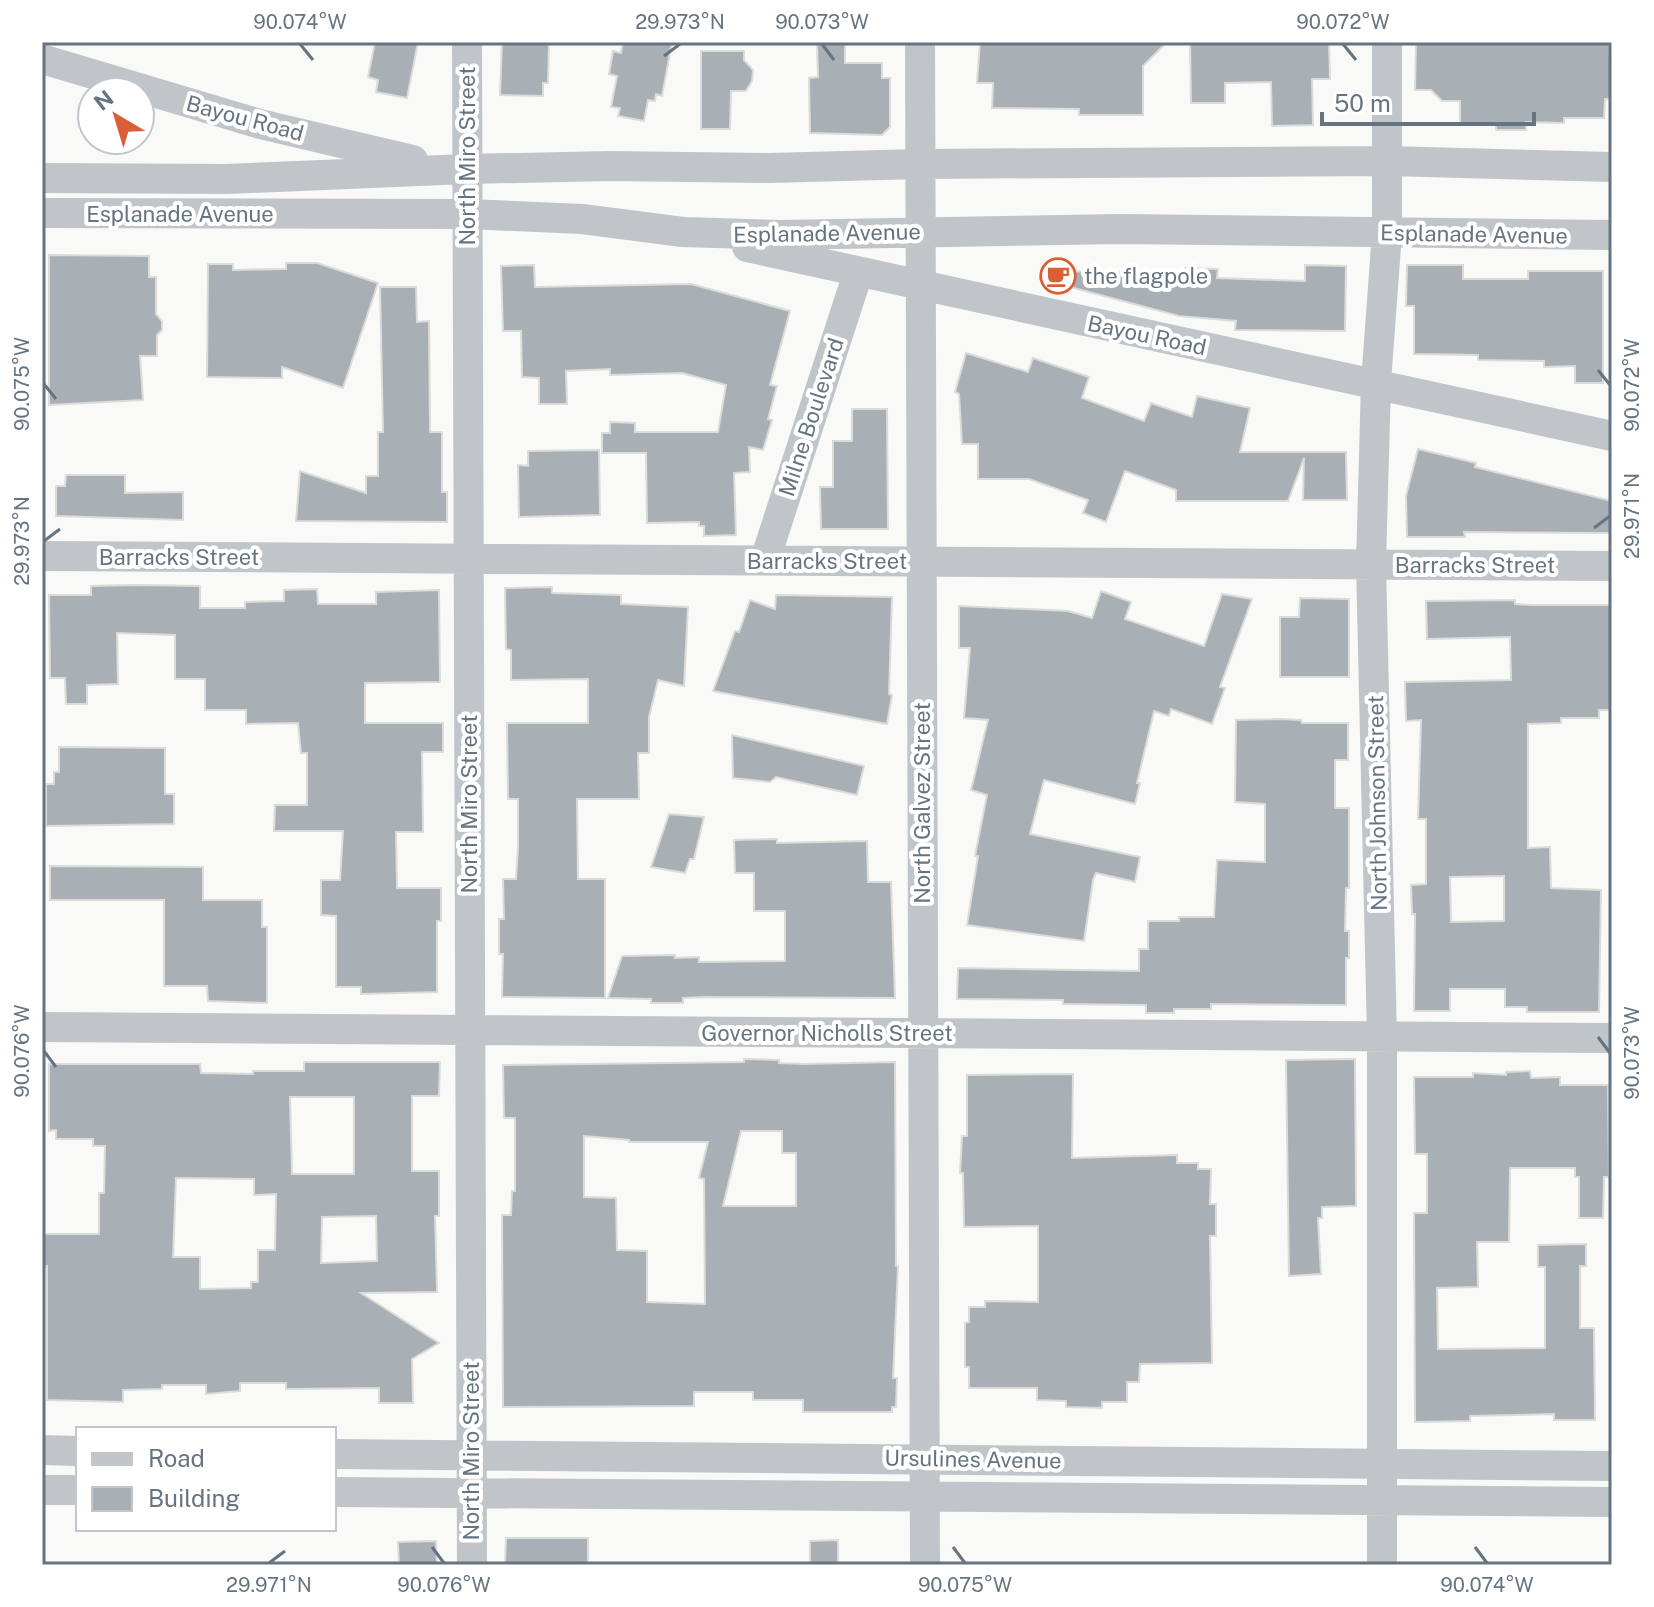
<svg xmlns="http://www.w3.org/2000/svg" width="1654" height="1607" font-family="'Public Sans',sans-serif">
	<rect width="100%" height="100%" fill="#f9f9f7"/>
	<path fill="#a8b0b6" stroke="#dbdbd9" stroke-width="2" fill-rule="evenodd" d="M375,42h43l-11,56 -31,-6 2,-12 -10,-3z
		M502,42h47l-1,41h-5v13l-43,-1z
		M623,42h49l-10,54 -6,-2 -1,7 -7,-1 -4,21 -26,-5 2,-8 -9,-1 6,-31 -8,-2 4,-23 8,2z
		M817,42h28v21h37v15h8v49l-8,8 -72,-2 -1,-55 9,-1z
		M980,42h187l-24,24v49h-64v-6l-87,-1 1,-25h-16z
		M1190,42h139l1,37h-18l1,46 -41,1 -1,-44 -46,1v20h-34z
		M1416,42h193l3,57h-7l-1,19h-40v5l-38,-1v8h-30v-5h-36v-24h-18l-11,-11h-16z
		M701,51h43v9l9,10 -1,11 -6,10h-15l-1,38h-29z
		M49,255l100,1v21h7v37l6,7v9l-5,5v21h-17l3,44 -94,5z
		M286,263h31l61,20 -35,105 -61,-21v11l-75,-1 1,-113h25v6l53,-1z
		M534,265l1,22 156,-3 99,27 -20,74 7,1 -9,33 4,1 -9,30 -14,-3 1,25 -16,1 2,62 -32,1v-10h-5v-4l-52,1 -1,-70h-44v-20h8v-11l25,1v9h83l8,-47 -44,-12 -72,2v-6l-44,2 1,33h-28v-26l-17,-1 -1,-46h-18l-2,-65z
		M1305,265l41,1 -1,65 -110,-1 1,-9 -57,-5 -139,-37 1,-8 143,2 1,-5 33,1 -1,9 88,3z
		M1407,265h56v14h65v-8h75v112h-28v-17l-31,1v-6l-66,-1v-5l-64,-1v-48h-8z
		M380,287h36l1,35 12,-1 1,111h12v60h5v30l-151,-1 4,-50 66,22v-17h12v-44h5z
		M966,353l62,19 5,-14 56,19 -7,21 62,23 7,-18 41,14 5,-21 53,12 -10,44h106l1,48h-44l1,-42 -16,43h-112v-11l-51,-19 -19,51 -23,-9 5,-13 -59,-21h-51v-35h-16l-3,-50 -4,-2z
		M852,409h35l1,120h-67l-1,-42h13v-46h19z
		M1418,449l58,14 -1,4 137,34v32l-148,-1 1,5h-58l-1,-41z
		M599,450l1,65 -81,2 -1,-52 10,1v-15z
		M66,475h59v18l58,-1v28l-127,-4v-30h9z
		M137,585l63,1v22h45v-6l39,-1v-11l33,-1 1,15h58v-12l63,-2 1,92 -75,1v40h78v29h-21l1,80h-27l1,56h44v33h-4v71l-76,2v-7h-25v-71l-15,-1v-35h19l3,-49h-69l1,-26h32v-52h-6l-3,-30 -52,1v-14h-41v-31h-30v-44l-58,-2 1,51 -31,1v19h-21l-1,-26h-15l-1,-83h42v-9z
		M552,587v6l69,2v9l67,3 -4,79 -26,-6 -9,37v36h-11l1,46h-62l1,80h27v119l-103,-1 1,-43h-4v-35h5l-1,-40h13l2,-31v-49h-10l-1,-76h81v-44l-77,1v-30l-5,-1 -1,-61z
		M1101,591l30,11 -6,17 79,27 18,-52 30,5 -32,88 5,1 -13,36 -41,-15 -2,7 -15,-5 -17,72h3l-5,21 -91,-24 -14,54 110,23 -5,25 -39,-9 -3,7 -9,61 -117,-16 11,-69h-3l12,-61 -16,-5 17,-70 -24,-2 6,-70h-11v-42l109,5 24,7z
		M776,595l116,2 -3,97 3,1 -5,29 -174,-33 22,-60 4,1 11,-32 25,9z
		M1300,598l49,1v78h-69v-60h19z
		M1515,600v4l16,1h81v105h-13v8h-38v5l-33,1v124l22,-1 1,41 50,2 -2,122h-72v-5h-22v-18h-55v22h-36l1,-97h-3l-1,-29 15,-1v-65h-8l3,-99 -15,1 -1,-39 106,-2 -1,-43 -83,2 -1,-38zM1504,876v45l-53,1 -1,-45z
		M1280,719l21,1 1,3h46v37h-13v48h14v80h-3l-1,43h4v27h-3v47l-135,-1v5h-37v4h-28v-8l-83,-1v-4l-106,-1 1,-31 181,3v-22h9v-28h31v-4h35l3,-57 48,2v-58l-30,-2 1,-82z
		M732,735l132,31 -7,29 -81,-18 -6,5 -37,-4z
		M59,747l106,1v46h9v30l-128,2v-42h8v-12h5z
		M669,814l35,3 -10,42h-4l-5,14 -34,-6z
		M777,839v4l90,-2 1,41h23l4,116 -189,-1 -23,1v5h-32v-4l-43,-1 14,-42 53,-1v3l24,-1v5l86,-1v-50h-31v-38h-19l-1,-33z
		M50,866l153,1v33h59v27h5v76l-59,-2 -1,-15h-43v-86h-114z
		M744,1059l35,1v3l25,1 91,-2 1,204h2l-5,112h4l-1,29h-4v5h-89v-12h-50v-8h-59v14l-191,1 -1,-192h9l1,-24h3v-73h-11l-1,-53 241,-3zM741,1131h41v22h14v53h-73zM584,1136l45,4v2h79l-9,36 5,1 1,125 -58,-2v-51l-30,-1 -1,-52 -32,-1z
		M1355,1059l1,147 -34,1v11h-4l3,56 -32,2 -3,-216z
		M304,1062h136l-1,34h-27v75h27v45h-4l2,76 -76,1 78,50 -27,16 1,44h-34v-15l-93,1v-6h-46v8l-34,3v-9h-44v4l-39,1v12l-76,-2v-134h-5v-32h57v-41h5l1,-47h-12v-7h-37v-9l-7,1v-67h151l1,9 52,1v-3h51zM290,1097h64v77h-62zM176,1178l78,1v16l22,-1 -1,56h-17v32h-7v6l-51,1v-32h-27zM376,1216l1,45 -56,2 1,-46z
		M1530,1071l1,7 29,-1v8h48l1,92h-5l-1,41h-24v-41h-4v-9h-65l-1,74h-32l1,45 -41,1 1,61 107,-1v-81h-7v-22l48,-1v22h-6v62h14l1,92h-41v-6l-84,2v5l-55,1 -1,-209h13v-59h-12l-1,-77h59v-4l33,2v-3z
		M1073,1074l-1,84 105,-3v8h21v6h13l-1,35h6v32h-6l2,127 -72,1 -1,18h-12v20h-25v6l-36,-1v-6l-29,-1v-12h-68v-21h-4v-44l4,-1v-15h16v-6l53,1v-76l-74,1 -1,-54h-3l2,-37h5v-61z
		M506,1538h82v27h-83z
		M838,1540v25h-28v-24z
		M436,1541l1,24h-38l-1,-23z"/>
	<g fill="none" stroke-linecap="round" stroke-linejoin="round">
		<path stroke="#c0c5c9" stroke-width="30" d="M467,42l5,1523
			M920,42l5,1523
			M42,59l218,65 153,36
			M42,178l185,1 240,-10 143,-3 159,2 151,-4 468,-3 224,6
			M42,213l425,1 115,5 101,13 97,3 341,-6 491,6
			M747,247l865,189
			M42,556l1570,10
			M765,560l93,-287
			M42,1027l1570,11
			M42,1450l36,1
			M334,1454l1278,12
			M42,1490h36
			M334,1492l1278,10
			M1382,1565v-528l-11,-473 5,-182 11,-149v-191"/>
	</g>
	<path fill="none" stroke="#667481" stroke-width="3" d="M300,44l13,16M822,44l12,16M1343,44l13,16M664,56l16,-12M1598,370l12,15M44,384l12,15M1594,528l16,-12M44,541l16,-12M1598,1037l12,16M44,1051l12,16M432,1547l12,16M953,1547l12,16M1475,1547l12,16M269,1563l16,-12"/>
	<defs>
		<symbol id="cafe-ring" viewBox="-11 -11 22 22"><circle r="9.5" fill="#fff" stroke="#db5f36" stroke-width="1.5"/><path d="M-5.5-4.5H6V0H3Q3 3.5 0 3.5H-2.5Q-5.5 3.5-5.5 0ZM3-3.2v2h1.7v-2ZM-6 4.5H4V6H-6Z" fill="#db5f36"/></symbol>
	</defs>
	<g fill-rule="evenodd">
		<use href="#cafe-ring" x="1038" y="256" width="40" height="40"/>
	</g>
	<g text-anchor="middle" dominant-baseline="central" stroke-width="8" stroke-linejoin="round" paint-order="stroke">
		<g font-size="22" fill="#667481" stroke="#fff">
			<text transform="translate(245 118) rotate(15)">Bayou Road</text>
			<text transform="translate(467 156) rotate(-90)">North Miro Street</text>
			<text x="180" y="214">Esplanade Avenue</text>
			<text transform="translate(827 233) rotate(-1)">Esplanade Avenue</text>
			<text transform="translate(1474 234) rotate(1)">Esplanade Avenue</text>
			<text transform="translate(1147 335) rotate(12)">Bayou Road</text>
			<text transform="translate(811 417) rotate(-72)">Milne Boulevard</text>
			<text x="179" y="557">Barracks Street</text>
			<text x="827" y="561">Barracks Street</text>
			<text x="1475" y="565">Barracks Street</text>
			<text transform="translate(922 803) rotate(-90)">North Galvez Street</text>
			<text transform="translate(1377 803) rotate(-91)">North Johnson Street</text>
			<text transform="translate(469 804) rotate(-90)">North Miro Street</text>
			<text x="827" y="1033">Governor Nicholls Street</text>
			<text transform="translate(471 1451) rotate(-90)">North Miro Street</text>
			<text transform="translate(973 1459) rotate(1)">Ursulines Avenue</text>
		</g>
		<g font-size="22" fill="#667481" stroke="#fff" text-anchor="start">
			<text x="1084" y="276">the flagpole</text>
		</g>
	</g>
	<rect width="1654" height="1607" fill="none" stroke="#ffffff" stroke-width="88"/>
	<rect x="76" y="1427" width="260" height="104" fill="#ffffff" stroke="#c2c7cd" stroke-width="2"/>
	<rect x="92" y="1453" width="40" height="12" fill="#c0c5c9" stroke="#c2c7cd" stroke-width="2"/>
	<text x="148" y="1467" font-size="24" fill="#667481">Road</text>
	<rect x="92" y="1487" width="40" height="24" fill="#a8b0b6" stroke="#c2c7cd" stroke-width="2"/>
	<text x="148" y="1507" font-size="24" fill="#667481">Building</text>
	<g transform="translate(116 116) rotate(322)"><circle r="38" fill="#ffffff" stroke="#c2c7cd" stroke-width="2"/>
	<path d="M0-6L14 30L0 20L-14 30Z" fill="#db5f36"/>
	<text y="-12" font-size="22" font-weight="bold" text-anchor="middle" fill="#667481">N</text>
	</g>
	<path d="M1322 112v12h212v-12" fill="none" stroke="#667481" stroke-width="4"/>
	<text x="1334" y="112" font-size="24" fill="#667481" stroke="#ffffff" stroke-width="6" paint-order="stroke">50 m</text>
	<rect x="44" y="44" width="1566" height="1519" fill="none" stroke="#667481" stroke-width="3"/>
	<g font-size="20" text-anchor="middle" fill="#667481">
		<text x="300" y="29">90.074°W</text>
		<text x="680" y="29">29.973°N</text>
		<text x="822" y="29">90.073°W</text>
		<text x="1343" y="29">90.072°W</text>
		<text transform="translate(22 384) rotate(-90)" y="7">90.075°W</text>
		<text transform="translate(1632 385) rotate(-90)" y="7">90.072°W</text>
		<text transform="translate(1632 516) rotate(-90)" y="7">29.971°N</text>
		<text transform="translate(22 541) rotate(-90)" y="7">29.973°N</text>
		<text transform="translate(22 1051) rotate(-90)" y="7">90.076°W</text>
		<text transform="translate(1632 1053) rotate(-90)" y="7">90.073°W</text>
		<text x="269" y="1592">29.971°N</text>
		<text x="444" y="1592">90.076°W</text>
		<text x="965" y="1592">90.075°W</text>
		<text x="1487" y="1592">90.074°W</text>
	</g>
</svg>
